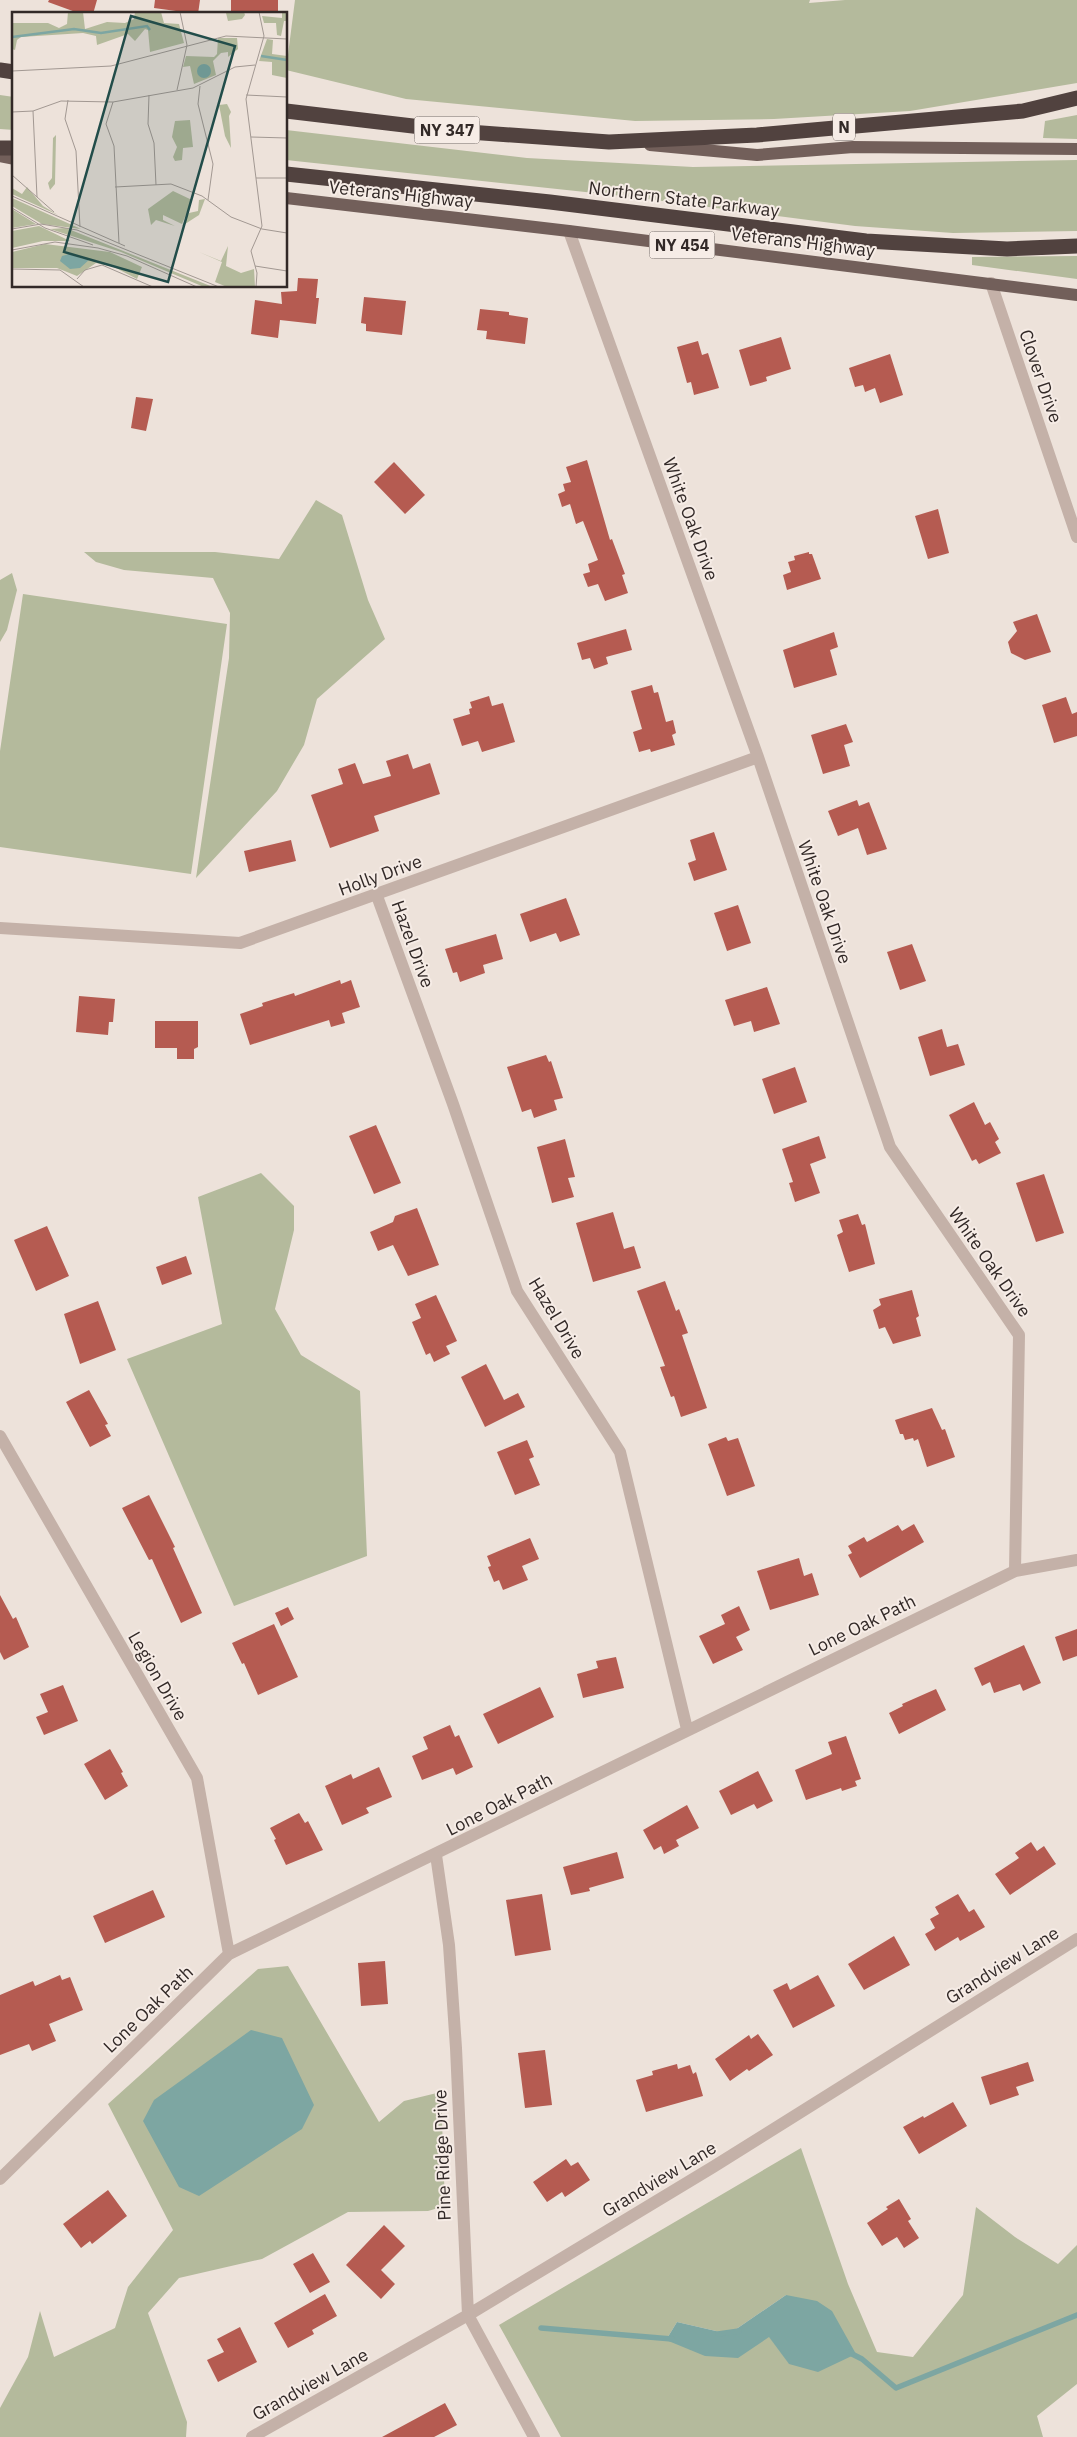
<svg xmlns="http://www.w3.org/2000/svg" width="1077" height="2437" font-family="'IBM Plex Sans',sans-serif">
	<rect width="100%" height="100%" fill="#ede2da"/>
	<path fill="#b4ba9c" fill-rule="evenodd" d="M295,0h515l-1,3 36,-3h232v83l-167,28 -136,8 -139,2 -229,-22 -120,-29z
		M0,95l14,2v33l-14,-1z
		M1077,115v24l-34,-1 2,-17z
		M286,130l241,28 166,9 384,-7v71l-124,2 -98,-7 -223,-29 -346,-37z
		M1077,256v23l-105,-14v-8z
		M316,500l26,15 26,85 17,39 -68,60 -13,46 -27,46 -81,87 33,-220 1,-45 -17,-35 -89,-8 -28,-8 -12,-10h131l64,7z
		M12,573l5,17 -10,40 -7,12v-62z
		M23,594l204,30 -36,250 -191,-27v-96z
		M261,1173l33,33v24l-19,79 26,46 59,36 7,165 -133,50 -107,-247 95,-35 -24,-127z
		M288,1966l91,156 25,-21 37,-9 4,114 -17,5 -80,1 -86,47 -83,19 -31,35 39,109 -1,15h-186v-29l28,-51 12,-46 14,46 61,-29 13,-41 45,-57 -65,-126 150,-135z
		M801,2148l47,136 29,68 36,5 50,-62 13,-88 39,30 43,27 19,-19v139l-40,32 6,21h-482l-62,-112zM786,2295l3,68 -20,-27 -103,4 11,-18 52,12z"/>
	<path fill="#7da6a2" d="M251,2030l31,8 32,67 -12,24 -103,67 -20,-9 -36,-66 11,-21z
		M786,2295l31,6 15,10 24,43 -38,18 -29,-8 -20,-27 -31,21 -33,-2 -39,-16 11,-18 52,12z"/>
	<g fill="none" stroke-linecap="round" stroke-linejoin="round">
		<path stroke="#7da6a2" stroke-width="5.5" d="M541,2328l131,11
			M718,2334l21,-3
			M848,2352l14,7 34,29 181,-73"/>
	</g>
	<path fill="#b55b51" d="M49,0h48l-4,14h-12l-33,-12z
		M155,0h45l-2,14 -44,-6z
		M231,0h47v14h-47z
		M298,278l20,1 -2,19h3l-3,26 -36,-4 -2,18 -27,-4 4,-34 27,4 -1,-12 16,-1z
		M364,297l42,4 -4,34 -36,-4v-7l-5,-1z
		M480,309l29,3v3l19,3 -3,26 -39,-5 1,-8 -10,-1z
		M781,337l10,32 -25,8 1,4 -17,5 -11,-36z
		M698,341l4,14 6,-2 11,35 -25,7 -3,-13 -4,1 -10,-36z
		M890,354l13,41 -23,8 -5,-15 -10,4 -2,-7 -8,2 -6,-19z
		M136,397l17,2 -7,32 -15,-3z
		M587,460l23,80 2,-1 13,35 -3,1 6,18 -23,8 -7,-17 -10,3 -5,-13 7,-2 -2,-8 10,-4 -15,-39 -7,3 -6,-20 -8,3 -4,-13 7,-3 -2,-7 8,-2 -5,-15z
		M394,462l31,33 -20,19 -31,-32z
		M938,509l11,44 -21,6 -13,-43z
		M809,552v2h3l9,25 -34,11 -4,-15 8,-3 -3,-10 7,-2 -1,-4z
		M1037,614l14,38 -26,8 -14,-7 -3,-11 9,-11 -4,-9z
		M626,629l6,21 -26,7 2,7 -14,5 -4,-11 -8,2 -5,-17z
		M834,632l4,15 -8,3 7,25 -43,13 -11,-38z
		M652,685l2,8 4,-1 8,30 7,-2 3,13 -4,2 3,10 -24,7 -1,-3 -11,3 -6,-20 9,-3 -11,-38z
		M489,696l3,10 11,-3 12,39 -33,10 -4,-11 -16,5 -9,-27 17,-5 -1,-5 3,-1 -2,-6z
		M1066,697l6,17 5,-2v24l-23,7 -12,-38z
		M846,724l7,18 -9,3 6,21 -27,8 -12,-39z
		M408,754l5,15 17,-6 10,31 -66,22 5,15 -49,17 -19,-53 32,-11 -5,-15 17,-6 8,21 28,-8 -5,-15z
		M857,800l2,6 10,-4 18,47 -20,6 -9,-27 -20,8 -10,-25z
		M714,832l13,38 -33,11 -6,-18 8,-3 -6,-20z
		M291,840l5,21 -47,11 -5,-21z
		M566,898l14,37 -20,7 -4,-9 -26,9 -10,-28z
		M738,905l13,38 -24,8 -13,-38z
		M496,934l7,25 -20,6 2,8 -25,9 -3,-10 -4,1 -8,-24z
		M912,944l14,37 -26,9 -13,-38z
		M340,980l1,4 10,-4 9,27 -18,6 3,10 -14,4 -2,-7 -79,25 -10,-31 23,-8 -1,-3 32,-10 1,3z
		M767,987l13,37 -26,8 -3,-11 -17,5 -9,-26z
		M79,996l36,3 -2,23h-4l-1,13 -32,-3z
		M155,1021h43v26l-4,2v10h-17v-11h-22z
		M942,1029l5,18 11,-3 7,21 -35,11 -12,-39z
		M546,1055l3,7 2,-1 12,37 -9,2 3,10 -23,8 -3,-9 -9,3 -15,-45z
		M795,1067l12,35 -33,12 -12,-35z
		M974,1102l11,23 5,-3 9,17 -4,3 6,11 -22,11 -3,-5 -4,2 -23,-46z
		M376,1125l25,58 -27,11 -25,-58z
		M819,1136l7,22 -16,6 10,29 -25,9 -6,-19 4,-1 -11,-33z
		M565,1139l10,38 -7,1 6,19 -22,6 -15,-56z
		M1044,1174l20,59 -28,9 -20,-59z
		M417,1208l22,57 -31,11 -15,-31 -15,6 -8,-19 23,-10 2,-6z
		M613,1212l11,37 10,-3 7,22 -48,14 -17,-59z
		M858,1214l4,11 3,-1 10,40 -26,8 -12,-37 6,-3 -4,-12z
		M47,1226l22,50 -33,15 -22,-51z
		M186,1256l6,18 -30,11 -6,-18z
		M665,1281l11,30 3,-2 9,24 -6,2 25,73 -26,9 -7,-21 -3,1 -11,-30 5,-1 -28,-75z
		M912,1290l7,26 -3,2 5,18 -28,8 -8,-17 -6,2 -6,-19 8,-5 -2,-6z
		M436,1295l21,46 -11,5 4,8 -16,8 -4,-9 -4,2 -14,-33 9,-4 -6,-14z
		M98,1301l18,49 -36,14 -16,-50z
		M486,1364l18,36 14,-7 7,14 -40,20 -24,-50z
		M89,1390l19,34 -3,1 6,11 -21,11 -24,-45z
		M932,1408l10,22 3,-1 10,28 -28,10 -9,-28 -4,2 -1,-3 -8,2 -2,-6h-3l-5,-14z
		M726,1437l2,4 10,-3 17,48 -28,10 -19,-52z
		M527,1440l7,17 -5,2 11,26 -25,10 -18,-43z
		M149,1495l26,52 -2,1 29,65 -21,10 -29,-64 -3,1 -27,-52z
		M914,1524l10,18 -64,36 -12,-23 4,-2 -4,-7 16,-9 3,5 31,-17 4,6z
		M530,1538l9,21 -17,7 6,14 -25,10 -4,-10 -5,2 -6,-15 3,-1 -4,-10z
		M799,1558l5,18 8,-3 7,22 -49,15 -13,-39z
		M0,1595l13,24 3,-2 13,30 -25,13 -4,-8z
		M739,1606l11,24 -14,7 7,13 -30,14 -14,-28 26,-12 -4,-9z
		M288,1607l6,12 -13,7 -6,-13z
		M274,1624l24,53 -40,18 -14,-32 -2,1 -10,-21z
		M1077,1629v27l-14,5 -8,-24z
		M1024,1645l17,38 -18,8 -3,-7 -26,9 -4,-11 -8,4 -8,-18z
		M616,1657l8,31 -41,10 -6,-24 21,-6 -2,-7z
		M63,1685l15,36 -34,14 -8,-18 12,-5 -8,-18z
		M540,1687l14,30 -56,27 -15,-30z
		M936,1689l10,21 -47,24 -10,-21 14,-7 -1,-2z
		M450,1725l5,12 4,-2 14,32 -17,8 -3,-7 -31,12 -10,-24 16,-7 -5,-12z
		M846,1736l15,43 -6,2 2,5 -15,5 -1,-3 -35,12 -11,-30 37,-16 -4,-12z
		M110,1749l13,23 -2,1 7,13 -23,14 -21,-36z
		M379,1767l13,30 -26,11 3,5 -27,12 -17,-39 26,-12 2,5z
		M758,1771l15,30 -16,8 -3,-5 -23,11 -12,-24z
		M687,1805l12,23 -23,12 3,6 -15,8 -3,-8 -7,4 -11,-20z
		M299,1813l6,10 3,-2 15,29 -37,15 -12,-25 2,-1 -6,-11z
		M1031,1842l6,9 7,-5 12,18 -46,31 -15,-21 24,-16 -4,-5z
		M617,1852l7,26 -35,10 1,3 -19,4 -8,-28z
		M153,1890l12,27 -60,26 -12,-27z
		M542,1894l9,56 -36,6 -9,-56z
		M958,1894l11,18 5,-3 11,18 -25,14 -2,-4 -23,14 -10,-17 10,-6 -5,-9 9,-5 -4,-7z
		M894,1936l16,29 -46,25 -16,-26z
		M385,1961l3,43 -27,2 -3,-43z
		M60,1975l2,5 8,-3 13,33 -34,14 7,17 -24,10 -3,-7 -29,11v-60l33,-14 2,5z
		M818,1975l17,31 -42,22 -20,-38 14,-7 3,7z
		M758,2034l15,21 -24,16 -2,-2 -17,12 -15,-22 34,-24 2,4z
		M545,2050l7,55 -27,3 -7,-55z
		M1028,2062l6,19 -18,6 3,8 -29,10 -9,-28z
		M677,2064l1,5 12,-4 3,9 3,-2 7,24 -57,16 -10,-32 17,-5 -1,-4z
		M953,2102l14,24 -48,28 -16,-27 20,-11 1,2z
		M566,2159l5,7 7,-4 12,18 -25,17 -3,-5 -15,10 -14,-20z
		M108,2190l19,26 -35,28 -2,-3 -9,7 -18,-24z
		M899,2199l12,20 -3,2 11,17 -15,10 -7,-11 -15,9 -15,-23 21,-14 -2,-2z
		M384,2225l21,21 -24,24 14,14 -14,15 -35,-34z
		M313,2253l17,29 -20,11 -17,-29z
		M325,2294l12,22 -25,14 2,4 -26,14 -14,-25z
		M240,2327l17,35 -39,20 -11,-22 17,-8 -7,-13z
		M445,2403l12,22 -23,12h-52z"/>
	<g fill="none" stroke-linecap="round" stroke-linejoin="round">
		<path stroke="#c4b1a8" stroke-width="12" d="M569,231l189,526 132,390 129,188 -4,236
			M991,283l86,254
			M377,896l76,208 64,187 103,161 67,277
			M0,928l240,15 518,-186
			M0,1436l197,342 32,176
			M436,1855l13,90 7,103 12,267 66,122
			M0,2179l229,-225 786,-383 62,-11
			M252,2437l216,-122 245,-148 364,-228"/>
		<path stroke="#725f5a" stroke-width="12" d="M650,145l107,10 96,-8 224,2
			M0,156l14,3
			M286,198l283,33 508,64"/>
		<path stroke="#51423f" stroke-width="15" d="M0,70l14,2
			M286,111l169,20 154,11 148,-7 266,-24 54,-13
			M0,148h14
			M286,174l264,28 316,39 141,8 70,-3"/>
	</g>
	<g text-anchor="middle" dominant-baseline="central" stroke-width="4" stroke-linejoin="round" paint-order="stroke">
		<g fill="#f6ece6" stroke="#6d6460" stroke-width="1">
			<rect x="833" y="113.5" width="22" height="27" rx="4"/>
			<rect x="414.5" y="116.5" width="65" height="27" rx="4"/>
			<rect x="649.5" y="231.5" width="65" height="27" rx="4"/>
		</g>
		<g font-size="16" font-weight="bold" fill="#322927">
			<text x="844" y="127">N</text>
			<text x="447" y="130">NY 347</text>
			<text x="682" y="245">NY 454</text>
		</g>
		<g font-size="18" fill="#322927" stroke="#f6ece6">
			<text transform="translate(401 194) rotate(6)">Veterans Highway</text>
			<text transform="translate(684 199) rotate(7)">Northern State Parkway</text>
			<text transform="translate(803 242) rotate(7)">Veterans Highway</text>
			<text transform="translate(1041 376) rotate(71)">Clover Drive</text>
			<text transform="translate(691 519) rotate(70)">White Oak Drive</text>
			<text transform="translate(380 875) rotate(-20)">Holly Drive</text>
			<text transform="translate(825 902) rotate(71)">White Oak Drive</text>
			<text transform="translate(413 944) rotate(70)">Hazel Drive</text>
			<text transform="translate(990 1262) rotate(55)">White Oak Drive</text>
			<text transform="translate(557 1318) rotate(59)">Hazel Drive</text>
			<text transform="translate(862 1625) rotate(-26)">Lone Oak Path</text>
			<text transform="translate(158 1676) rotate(60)">Legion Drive</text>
			<text transform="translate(499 1804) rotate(-27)">Lone Oak Path</text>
			<text transform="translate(1002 1965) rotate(-32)">Grandview Lane</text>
			<text transform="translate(148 2009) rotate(-44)">Lone Oak Path</text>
			<text transform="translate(442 2155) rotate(-92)">Pine Ridge Drive</text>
			<text transform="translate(659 2179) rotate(-31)">Grandview Lane</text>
			<text transform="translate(310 2384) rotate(-29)">Grandview Lane</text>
		</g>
	</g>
	<g transform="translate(12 12)">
		<rect width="275" height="275" fill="#ede2da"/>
		<path d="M56,0h15l2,17 22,-7 18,1 9,-4 1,-7h26l3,11 15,1 5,19 -34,9 -2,-22 -3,-1 -10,12 -7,-7 -31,11 -1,-9 -13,-3 -62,4 -4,3 -2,10 -3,-1v-26h36l11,5 8,-4zM198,0h34l1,3 -3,4 -14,2 -2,-8zM270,0h5v9h-3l-3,15 -4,-1 -1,-12h-12l-2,-7 20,2zM206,26h19l1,11 -10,8v-5l-7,1 -8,8 3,14 -22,9 -4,-18 -7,1 3,-11 28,1 3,-3zM255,27l6,1 -1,14 15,2v22l-15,-3v-13l-13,-1zM215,92l4,8 -2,4 2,32 -6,-12 -6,-31zM178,108l3,27 -10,1 -1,12 -7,1 -2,-4 4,-10 -5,-10 3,-16zM44,123l-1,49 -5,6 -2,-7 4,-5 1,-40zM15,175l16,19 15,9 -46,-21v-6l10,6zM161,179l19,9 -10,24 -19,-9v5l12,6 -19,-6 -5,5 -3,-16zM0,186l69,31 -39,-5 -30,-18zM193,187l-6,16 -17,11 7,-13 9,-2 1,-11zM0,197l24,15 -24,4zM27,214l31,15h-27l-31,7v-17zM54,216l147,59h-9l-83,-35 -71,-23zM33,232l65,8 32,15 -5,12 -23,-12 -18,-4 -19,13 -20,-8h-45v-16zM216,234l-2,20 15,7 13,-4 1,18h-28l-12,-5 7,-20 -23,-10 22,9z" fill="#b4ba9c"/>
		<path d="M185 59a7 7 0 1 1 14 0a7 7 0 1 1-14 0ZM57,242l15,5h6l-10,9 -10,1 -10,-8 2,-5z" fill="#7da6a2"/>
		<path fill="none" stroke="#7da6a2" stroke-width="2.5" d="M0,25l62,-8 27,4 46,-7 3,4M249,44l26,4"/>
		<path fill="none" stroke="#a29892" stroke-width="1" d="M0,59l99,-5 115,-30 61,3M188,74l-2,18 15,60 -5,36M165,78l10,-45 -7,-33M137,83l-1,29 6,19 2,42M234,83l41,2M56,88l-3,19 11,32 4,76M101,90l-7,22 8,22 5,97M21,99l4,86M0,100l21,-1 28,-10 52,1 80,-14 42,-21 20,-2M239,125l36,1M0,163l42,37M244,166h31M103,175l56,-3 31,12 29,21 31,12 25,4M0,184l113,50M0,196l33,20 48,17M0,217l29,-5 36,6 142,57M0,238l43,-8 43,6 29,8 70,31M243,254l32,5M0,257l48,1 24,17M65,267l8,-9 17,-5 51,22M244,275l1,-14 -6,-22 11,-25 -16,-127 18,-63 -5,-24"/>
		<path fill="#224d4a" fill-opacity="0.15" stroke="#224d4a" stroke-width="2.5" d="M119,4l104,30 -67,236 -104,-30z"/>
		<rect width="275" height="275" fill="none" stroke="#322927" stroke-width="2.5"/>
	</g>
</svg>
